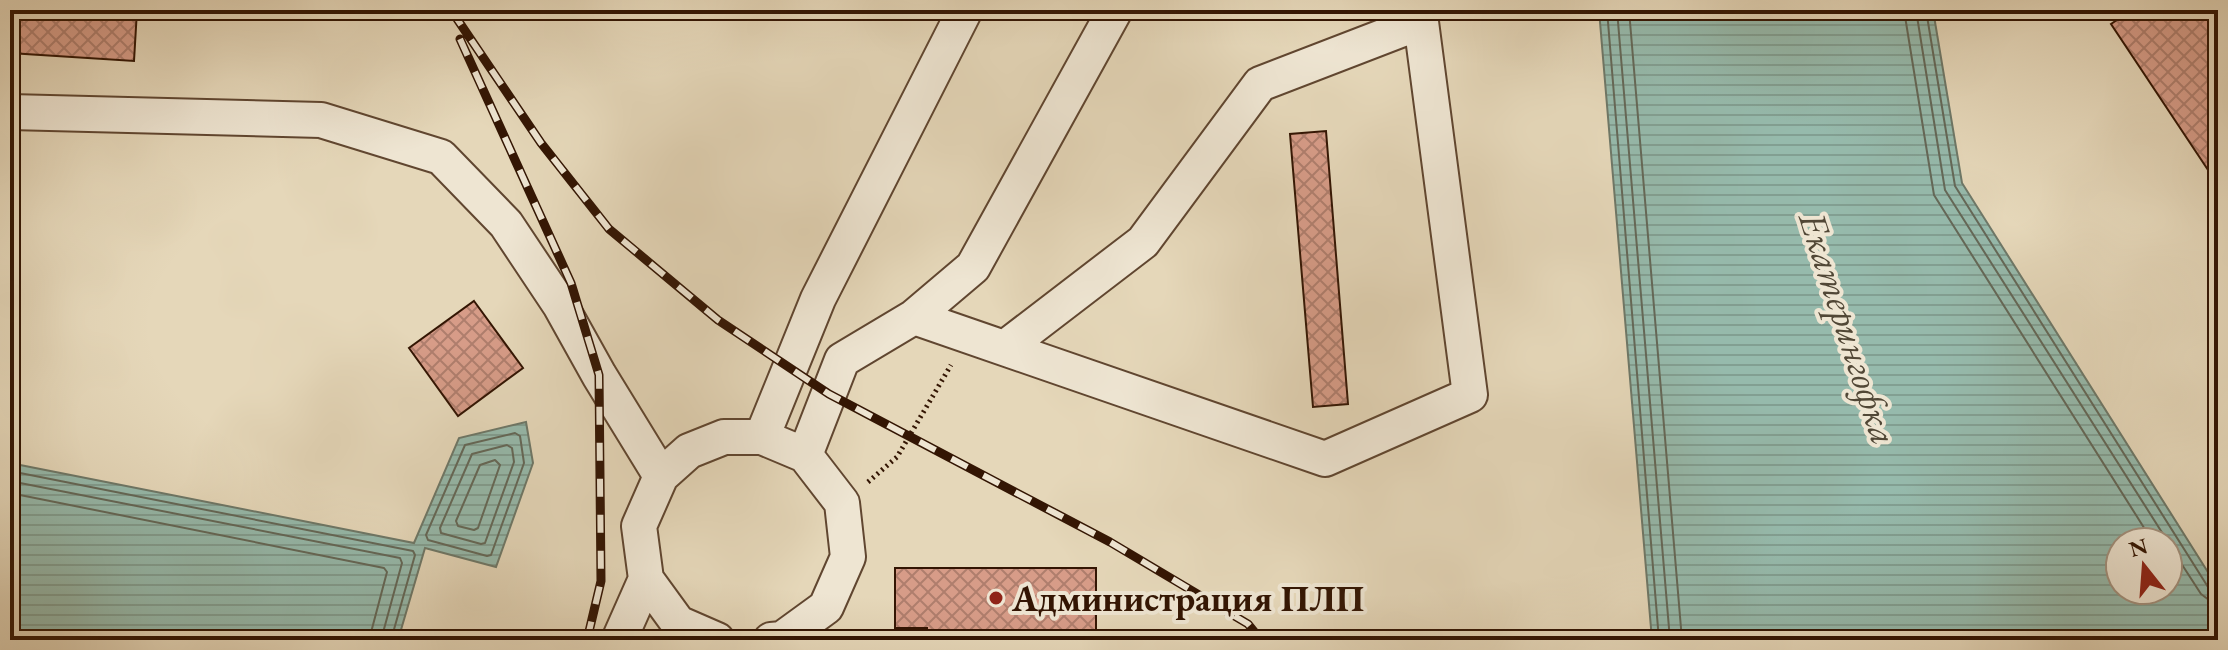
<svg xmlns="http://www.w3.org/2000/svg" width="2228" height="650" font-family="'EB Garamond',serif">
	<defs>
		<pattern id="water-rules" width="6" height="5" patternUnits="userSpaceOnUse" patternTransform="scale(2)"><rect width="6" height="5" fill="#96baac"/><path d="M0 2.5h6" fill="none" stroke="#829f92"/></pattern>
		<pattern id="building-cross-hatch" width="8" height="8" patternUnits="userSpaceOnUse" patternTransform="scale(2)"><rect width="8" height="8" fill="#d79c88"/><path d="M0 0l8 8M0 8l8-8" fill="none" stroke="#af7e6d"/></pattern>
	</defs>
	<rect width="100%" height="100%" fill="#e5d7b9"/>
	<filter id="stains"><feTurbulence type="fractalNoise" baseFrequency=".0025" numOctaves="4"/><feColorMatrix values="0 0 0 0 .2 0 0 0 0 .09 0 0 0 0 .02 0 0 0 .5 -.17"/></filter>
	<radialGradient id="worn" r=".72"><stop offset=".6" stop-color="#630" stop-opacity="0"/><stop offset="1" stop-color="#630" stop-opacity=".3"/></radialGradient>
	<path fill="url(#water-rules)" stroke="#6e7868" stroke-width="2" fill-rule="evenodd" d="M1599,10h334l29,173 256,405v52h-566zM2120,542h48v48h-48z
		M526,422l7,41 -37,104 -71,-19 -27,92h-388v-177l404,80 45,-105z"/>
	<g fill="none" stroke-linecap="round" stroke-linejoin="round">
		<path stroke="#646858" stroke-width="2" d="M1607,10l52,630
			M1617,10l53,630
			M1629,10l53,630
			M1904,10l30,185 219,347
			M1916,10l29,180 223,352
			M1926,10l29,176 253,401 10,4
			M515,433l5,3 4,27 -33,92 -4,1 -59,-16 -2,-5 39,-90z
			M507,445l5,3 2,14 -29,81 -4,1 -40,-11 -1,-5 32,-74z
			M495,460l5,5 -22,63 -4,2 -16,-4 -2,-5 24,-56z
			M10,471l403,80 2,4 -24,85
			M10,481l390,77 2,5 -21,77
			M10,493l374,75 3,4 -18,68
			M2168,543l33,51 8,6 9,1"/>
	</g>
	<path fill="url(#building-cross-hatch)" stroke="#331503" stroke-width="2" d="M10,10h127l-3,51 -124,-8z
		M2132,10h86v175l-107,-161z
		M1326,131l22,273 -35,3 -23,-273z
		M474,301l49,67 -65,48 -49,-68z
		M895,568h201v72h-169v-12h-32z"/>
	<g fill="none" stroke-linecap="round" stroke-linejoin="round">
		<defs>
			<path id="minor" d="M10,112l311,8 120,37 65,67 54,81 39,70 62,101
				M914,317l411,142 145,-64 -49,-373 -161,62 -117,158 -137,105
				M762,437l56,-138 147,-289
				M805,455l37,-95 72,-43 59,-50 142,-257
				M619,640l27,-61
				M717,640l-39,-17 -32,-44 -7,-53 22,-50 28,-25 35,-14h38l43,18 37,48 6,54 -22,50 -44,32 -11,1"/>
		</defs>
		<use href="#minor" stroke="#604630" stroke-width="38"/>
		<path stroke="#331503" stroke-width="5" stroke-dasharray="2 4" stroke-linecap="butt" d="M868,482l29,-25 54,-92"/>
		<use href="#minor" stroke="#eee5d2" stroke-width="34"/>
		<defs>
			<path id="rail" d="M451,10l90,133 68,86 109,91 111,74 281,148 138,82 13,16
				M460,39l111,244 28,92 2,206 -14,59"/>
		</defs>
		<use href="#rail" stroke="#331503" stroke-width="9"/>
		<use href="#rail" stroke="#eee5d2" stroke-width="6" stroke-dasharray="18" stroke-linecap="butt"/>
	</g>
	<circle fill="#8f2418" stroke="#eee5d2" stroke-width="3" cx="996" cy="598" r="8"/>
	<g text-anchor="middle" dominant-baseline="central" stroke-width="8" stroke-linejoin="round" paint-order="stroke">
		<g font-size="36" font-weight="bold" fill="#331503" stroke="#eee5d2" text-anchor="start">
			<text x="1012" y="598">Администрация ПЛП</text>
		</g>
		<g font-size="38" font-style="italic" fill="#514736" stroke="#eee5d2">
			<text transform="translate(1849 328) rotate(72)">Екатерингофка</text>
		</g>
	</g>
	<rect width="2228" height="650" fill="none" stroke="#e5d7b9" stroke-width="40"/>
	<rect x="12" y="12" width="2204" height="626" fill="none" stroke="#331503" stroke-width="4"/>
	<rect x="20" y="20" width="2188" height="610" fill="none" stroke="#331503" stroke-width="2"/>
	<g transform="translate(2144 566) rotate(343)"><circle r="38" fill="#eee5d2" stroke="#a3927f" stroke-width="2"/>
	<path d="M0-6L14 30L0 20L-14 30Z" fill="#8f2418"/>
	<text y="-12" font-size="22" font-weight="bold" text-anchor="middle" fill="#331503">N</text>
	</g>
	<rect width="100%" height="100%" filter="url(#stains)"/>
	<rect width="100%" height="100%" fill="url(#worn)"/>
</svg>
